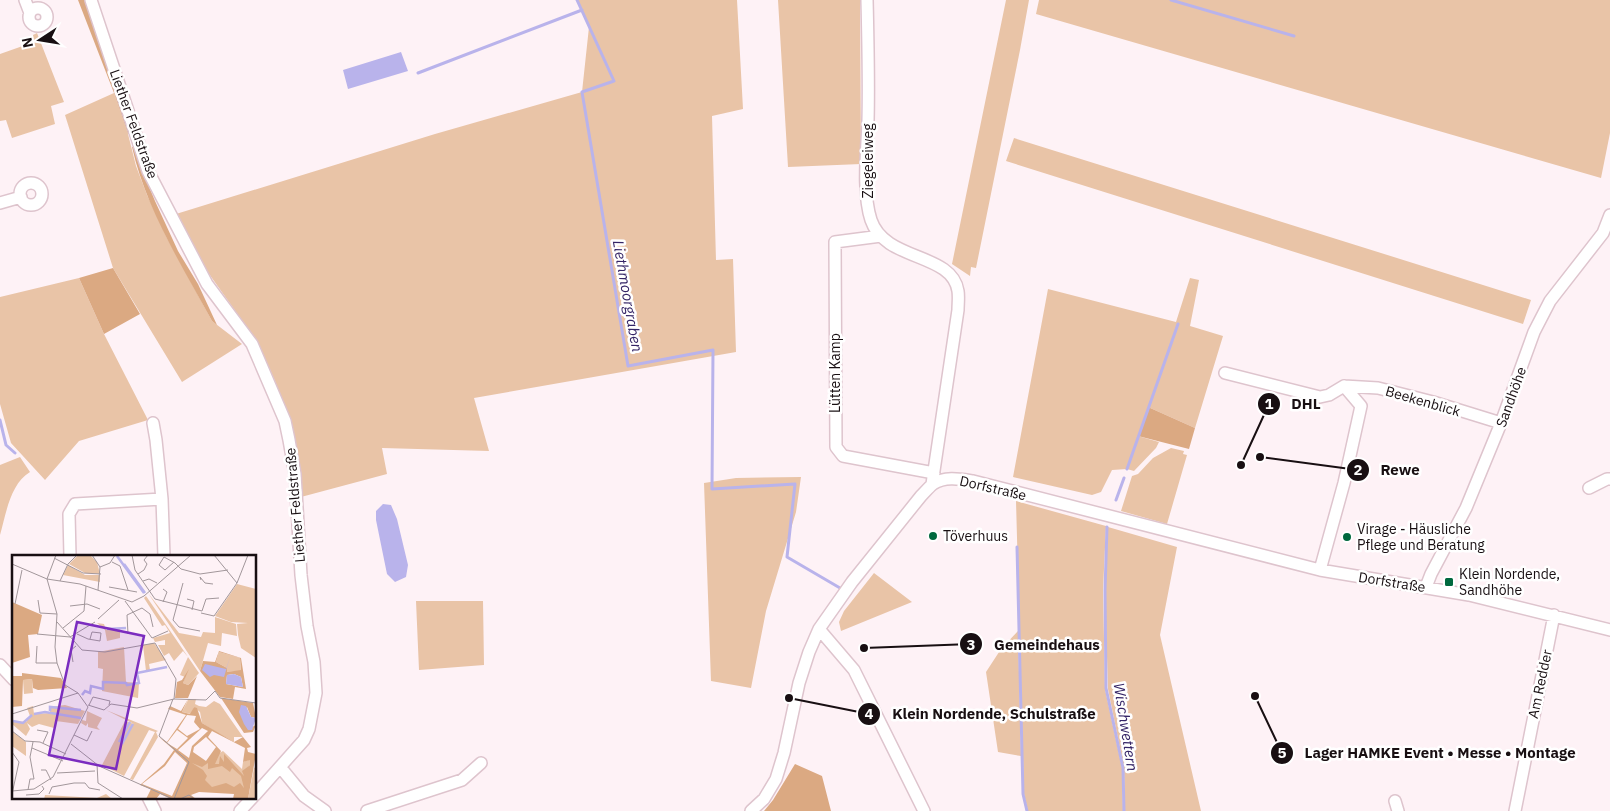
<svg xmlns="http://www.w3.org/2000/svg" width="1610" height="811" font-family="'IBM Plex Sans',sans-serif">
	<rect width="100%" height="100%" fill="#fef2f6"/>
	<path fill="#e9c4a7" d="M577,0h160l6,109 -31,7 4,144 17,-1 3,93 -262,46 15,53 -107,-3 5,26 -86,23 -3,-39 -6,-32 -17,-45 -17,-38 -51,-72 -31,-57 259,-80 147,-42 7,-65z
		M778,0h82l1,164 -73,3z
		M1006,0h23l-9,50 -44,218 -5,-1 -1,9 -18,-12z
		M1039,0h571v133l-9,45 -565,-164z
		M37,33l27,69 -13,4 4,18 -43,14 -6,-18 -6,1v-67l34,-12 -1,-7z
		M114,93l14,41 8,32 11,29 20,43 45,83 30,23 -60,38 -69,-114 -48,-153z
		M1014,138l517,162 -8,24 -517,-163z
		M79,278l25,56 44,86 -69,21 -34,39 -34,-37 -11,-39v-107z
		M1190,278l9,2 -9,46 33,10 -28,92 -47,-21 -10,29 21,6 -3,6 -22,23 -7,-2 -15,1 -11,22 -9,3 -79,-18 35,-188 128,33z
		M1171,448l13,3 -1,3 4,1 -20,69 -46,-13 11,-35 6,-2 15,-16z
		M20,457l10,15c-20,12 -24,42 -30,63v-70z
		M801,477l-5,35 -30,99 -15,77 -40,-7 -7,-198 32,-5z
		M1016,501l90,25 -3,64 2,99 17,79 1,43h-95l-4,-17z
		M1108,527l69,20 -17,88 41,176h-76l-1,-43 -16,-79 -3,-98z
		M874,573l38,29 -71,29 -2,-9 5,-11z
		M416,601h67l1,64 -65,5z
		M1018,631l3,125 -23,-4 -12,-80 15,-23z"/>
	<path fill="#dba982" d="M78,0h7l34,92 12,41 -3,1 -14,-41z
		M136,146l7,26 12,29 23,50 20,33 19,41 -5,-4c-30,-55 -66,-112 -80,-174z
		M113,268l27,46 -36,20 -25,-56z
		M1148,407l47,21 -6,21 -51,-13z
		M795,764l27,12 9,35h-67l9,-11z"/>
	<path fill="#b9b3eb" d="M401,52l7,19 -60,18 -5,-19z
		M383,504l8,1 6,14 11,46 -2,12 -11,5 -8,-8 -11,-54v-9z"/>
	<g fill="none" stroke-linecap="round" stroke-linejoin="round">
		<path stroke="#b9b3eb" stroke-width="3" d="M577,0l37,81 -32,11 46,274 85,-16 -1,139 83,-5 -8,73 53,31
			M1171,0l123,36
			M418,73l164,-63
			M0,420l6,25 9,8
			M1127,469l51,-145
			M1116,500l8,-22
			M1107,527l-2,63 1,98 17,80 1,43
			M1017,547l6,247 4,17"/>
		<defs>
			<path id="minor" d="M25,0l5,13
				M91,0l57,171 59,113 45,60 33,77 4,19 6,34 6,101 6,51 7,36 2,31 -7,36 -5,11 -49,55
				M867,0c1,40 2,81 1,121 -1,29 -6,72 3,99 14,42 81,32 87,71 1,6 0,13 0,19l-26,174
				M29 17a9 9 0 1 1 18 0a9 9 0 1 1-18 0Z
				M20 194a11 11 0 1 1 22 0a11 11 0 1 1-22 0Z
				M0,203l21,-6
				M881,236l-46,6 1,205 7,9 91,17
				M1225,373l95,24 9,-2 15,-9 17,20 -17,77 -24,87
				M1344,386l34,2 55,14 68,21
				M153,423l3,17 6,59
				M1589,488l18,-9h3
				M70,556l-1,-42 6,-10 87,-5 2,57
				M1426,587l5,-13 35,-66 35,-85 33,-91 16,-31 53,-68 7,-18
				M819,629l35,41 70,141
				M0,665l14,15
				M281,768l23,28 21,15
				M148,797l7,14
				M1395,801l3,10
				M240,811l13,-14
				M367,811l95,-31 19,-17
				M751,811l13,-12 12,-20 8,-26 15,-70 10,-31 10,-23 33,-47 69,-86c4,-4 8,-9 12,-12 12,-8 27,-5 40,-3l347,89 149,25 141,35
				M1515,811l39,-196"/>
		</defs>
		<use href="#minor" stroke="#dec4cd" stroke-width="14"/>
		<use href="#minor" stroke="#fff" stroke-width="11"/>
	</g>
	<g fill="#00683e" stroke="#fff" stroke-width="2">
		<circle cx="933" cy="536" r="5"/>
		<circle cx="1347" cy="537" r="5"/>
		<rect x="1444" y="577" width="10" height="10" rx="2.5"/>
	</g>
	<g text-anchor="middle" dominant-baseline="central" stroke-width="5" stroke-linejoin="round" paint-order="stroke">
		<g font-size="14" fill="#180f12" stroke="#fff">
			<text transform="translate(134 124) rotate(70)">Liether Feldstraße</text>
			<text transform="translate(868 161) rotate(-90)">Ziegeleiweg</text>
			<text transform="translate(835 373) rotate(-90)">Lütten Kamp</text>
			<text transform="translate(1511 397) rotate(-70)">Sandhöhe</text>
			<text transform="translate(1423 401) rotate(16)">Beekenblick</text>
			<text transform="translate(993 488) rotate(13)">Dorfstraße</text>
			<text transform="translate(295 505) rotate(-95)">Liether Feldstraße</text>
			<text transform="translate(1392 582) rotate(9)">Dorfstraße</text>
			<text transform="translate(1540 684) rotate(-78)">Am Redder</text>
		</g>
		<g font-size="14" fill="#180f12" stroke="#fff" text-anchor="start">
			<text x="1357" y="529">Virage - Häusliche<tspan x="1357" dy="16">Pflege und Beratung</tspan></text>
			<text x="943" y="536">Töverhuus</text>
			<text x="1459" y="574">Klein Nordende,<tspan x="1459" dy="16">Sandhöhe</tspan></text>
		</g>
		<g font-size="15" font-style="italic" fill="#352566" stroke="#fff">
			<text transform="translate(628 296) rotate(80)">Liethmoorgraben</text>
			<text transform="translate(1126 727) rotate(81)">Wischwettern</text>
		</g>
	</g>
	<g transform="translate(12 555)">
		<rect width="244" height="244" fill="#fef2f6"/>
		<path d="M66,0h12l7,7 3,12 -15,-1 -16,-9zM56,10l17,10h15v7l-37,-7zM225,29l19,5v69l-15,-10 -3,-13 -1,-11 11,-1 -17,-1 -16,-6zM136,38l31,40 22,4 2,-5 12,1v-16l21,7 1,12 -15,-3 -1,13 -13,-3 -8,28zM134,41l27,39 15,22 11,16 -11,12 -5,-2 2,-6 -5,-2 8,-18 -5,-6 -9,10 -5,-8 -5,3 -6,-11h7v-5l-10,2 -2,-4 17,-5 -5,-8 -3,1 -18,-28zM85,68l7,1 2,6 14,-2v10l-13,3 -2,-11zM142,88l12,17 -17,4 1,6 -4,1 -3,-26zM112,92l2,35 13,1 -1,15 -36,-7 1,-22 -5,-1v-16zM207,97l21,6 1,13 -15,1 1,-4 -11,-6zM20,124l1,14 -9,1 -1,-14zM184,144l-1,5 4,2 7,1 8,-6 6,3 23,33h-9v5l-21,-12 -11,-7 -2,-11 -6,-5 -3,7 -9,-2 6,-12zM53,150l20,6 -7,13 -22,-3 -2,7 -15,-4 -7,3 -5,-4 3,6 -4,7 -14,-12 1,-3 13,1 4,-6 -3,-8 6,-2 1,8 16,-1v-6zM94,155l52,21 -2,1 2,5 -25,43 -3,-1 25,-47 -6,-2 -25,46 -22,-11 23,-44 9,3zM75,156l15,7 -5,9 3,3 -12,-3v-4l-2,3 -5,-3 1,-3 4,1zM0,176l14,11v14l-14,-10zM211,196l19,18 1,-7 8,-3 -1,6 -7,6 5,14 -12,8 -38,-2 -7,-27 5,-8 5,8zM244,212v32h-8l6,-31zM94,239l6,5h-68l1,-4 52,3z" fill="#e9c4a7"/>
		<path d="M0,47l30,13 -4,19 -10,1 2,22 -18,6zM207,96l22,7 5,31 -11,-2 -2,12 -13,-2 -20,-26 3,-10 12,1zM207,97l21,6 1,12 -14,2v-4l-11,-6zM222,119l7,3 2,10 -17,-3 1,-9zM177,114l-6,14 5,2 9,-9 -9,22h-13l2,-16 5,-2zM10,118l39,5 6,10 -29,2 -5,-2 -1,-9 -9,1 -1,26 -10,1v-31h10zM209,143l32,5 3,15 -5,-1 -4,-10 -5,8 6,14 8,-4 -3,7 -9,1zM176,144l-6,13 8,2 4,-7 3,1 5,15 32,19 9,-5 8,10 -4,1 1,4 8,2 -8,45h-15l1,-5 -35,-2 -8,3 5,4h-25l-11,-5 -4,5h-10l5,-10 -11,-4 24,-21 10,-14 -15,-13 8,5 19,-27 -18,-6 2,-3 11,5zM175,160l9,1 -2,6 6,7 -13,7 -9,-7zM190,173l6,3 -16,15 -3,12 -11,-8zM165,175l11,8 -11,11 -10,-6zM200,176l33,17 -2,14 7,-2v5l-8,6 2,5 -20,-22v8l-4,-6 -1,8h-4l6,-13 -13,-14zM194,182l10,10 -10,14 -13,-9 1,-5zM163,197l12,11 -15,33 -30,-12 23,-18zM180,208l10,4 6,-4v6l14,-3 8,6 2,-4 9,8 3,12 -4,-5 -6,4 -8,-4 -14,4 -7,-7 2,-4 -4,-6z" fill="#dba982" fill-rule="evenodd"/>
		<path d="M218,102l-6,20 -10,-2 -4,2 -8,-7 3,-6 21,5zM222,119l7,3 2,10 -17,-3 1,-9zM229,150l5,1 5,11 5,1 -4,12h-4l-4,-6 -5,-12z" fill="#b9b3eb"/>
		<path fill="none" stroke="#b9b3eb" stroke-width="2.5" d="M105,1l27,37M112,9l21,29M95,74l19,-1M70,140l3,-4 5,2 1,-7 12,3v-7l23,1 1,2 12,-2 -2,-10 30,-6M38,156v-4l31,3M22,159l11,-2 36,6M1,166l10,2 9,-8M107,187l11,-20M110,189l11,-20"/>
		<path fill="none" stroke="#a2979b" stroke-width="1" d="M80,0l8,12 -2,23M120,0l3,15 20,29 47,12 4,-12 13,-1M202,0l23,28M42,3l29,15 18,1M100,7l8,4 8,24M162,7l-9,8 -6,-5 5,-8 11,6 6,6 19,5 28,-4M0,9l35,15 33,5 52,18 12,-6 47,-41M88,12l10,-4 5,-8M126,19l6,-4 3,-6 -3,-4 4,-5M189,25l-1,-3 5,6 8,1M48,26l8,-17 9,-9M131,26l6,-2 8,4M171,28l-10,37 6,7 21,4M97,32l28,5M175,44l7,2 -2,9M26,45l2,13 17,1M113,46l27,37 16,-7M151,47l4,-10 -4,-3M3,49l7,-34M58,51l17,-2 13,5M189,58l13,3 23,-33 11,-28M86,64l21,-19M45,67l25,28 23,2 50,-9 21,36 -2,20M51,73l21,-17 2,-25M25,79l33,3 25,-15M65,79l11,5 12,2 1,-8 -9,-1 -2,7M116,79l-1,-19 15,-7 8,6 3,13M25,91l-1,17h21M61,107l-2,-12 5,-4M161,144l-14,37 30,26 -15,37M76,150l16,5 7,-6 26,4 37,-9 32,1 9,-9 5,7 36,5M77,150l4,-8 17,4 -1,4M0,159l66,-21M25,175l11,2 -5,11M0,176l13,10 15,1 26,12M62,180l13,6 5,-10M59,189l28,22 74,33M20,193l31,13M0,197l7,10 -7,32M85,209l1,19 25,16M29,215h5l5,10M45,218l38,-2M16,235l2,-11h4l-4,-22 3,-15M0,236l22,-2 19,-12 35,-70 -10,-14 -13,-8 -8,-22 -2,-16 2,-33 -10,-35 9,-24M37,239l3,-7 22,-4h11l4,5 11,2M14,240l13,-1 5,-5 -2,-3M168,244l9,-4 5,4"/>
		<path fill="#7b2cbf" fill-opacity="0.15" stroke="#7b2cbf" stroke-width="2.5" d="M65,67l67,14 -28,133 -67,-14z"/>
		<rect width="244" height="244" fill="none" stroke="#180f12" stroke-width="2.5"/>
	</g>
	<path fill="none" stroke="#180f12" stroke-width="2" d="M1241 465L1269 404M1260 457L1358 470M864 648L971 644M789 698L869 714M1255 696L1282 753"/>
	<g fill="#180f12" stroke="#fff" stroke-width="2">
		<circle cx="1241" cy="465" r="5"/>
		<circle cx="1260" cy="457" r="5"/>
		<circle cx="864" cy="648" r="5"/>
		<circle cx="789" cy="698" r="5"/>
		<circle cx="1255" cy="696" r="5"/>
		<circle cx="1269" cy="404" r="12"/>
		<circle cx="1358" cy="470" r="12"/>
		<circle cx="971" cy="644" r="12"/>
		<circle cx="869" cy="714" r="12"/>
		<circle cx="1282" cy="753" r="12"/>
	</g>
	<g font-size="15" text-anchor="middle" font-weight="bold" fill="#fff">
		<text x="1269" y="409">1</text>
		<text x="1358" y="475">2</text>
		<text x="971" y="650">3</text>
		<text x="869" y="719">4</text>
		<text x="1282" y="758">5</text>
	</g>
	<g font-size="15" text-anchor="middle" font-weight="bold" fill="#180f12" stroke="#fff" stroke-width="5" stroke-linejoin="round" paint-order="stroke">
		<text x="1306" y="409">DHL</text>
		<text x="1400" y="475">Rewe</text>
		<text x="1047" y="650">Gemeindehaus</text>
		<text x="994" y="719">Klein Nordende, Schulstraße</text>
		<text x="1440" y="758">Lager HAMKE Event • Messe • Montage</text>
	</g>
	<g transform="translate(40 40) rotate(258)" stroke="#ffffff" stroke-width="4" paint-order="stroke">
	<path d="M0-4L9 19L0 12L-9 19Z" fill="#180f12"/>
	<text y="-8" font-size="14" font-weight="bold" text-anchor="middle" fill="#180f12">N</text>
	</g>
</svg>
